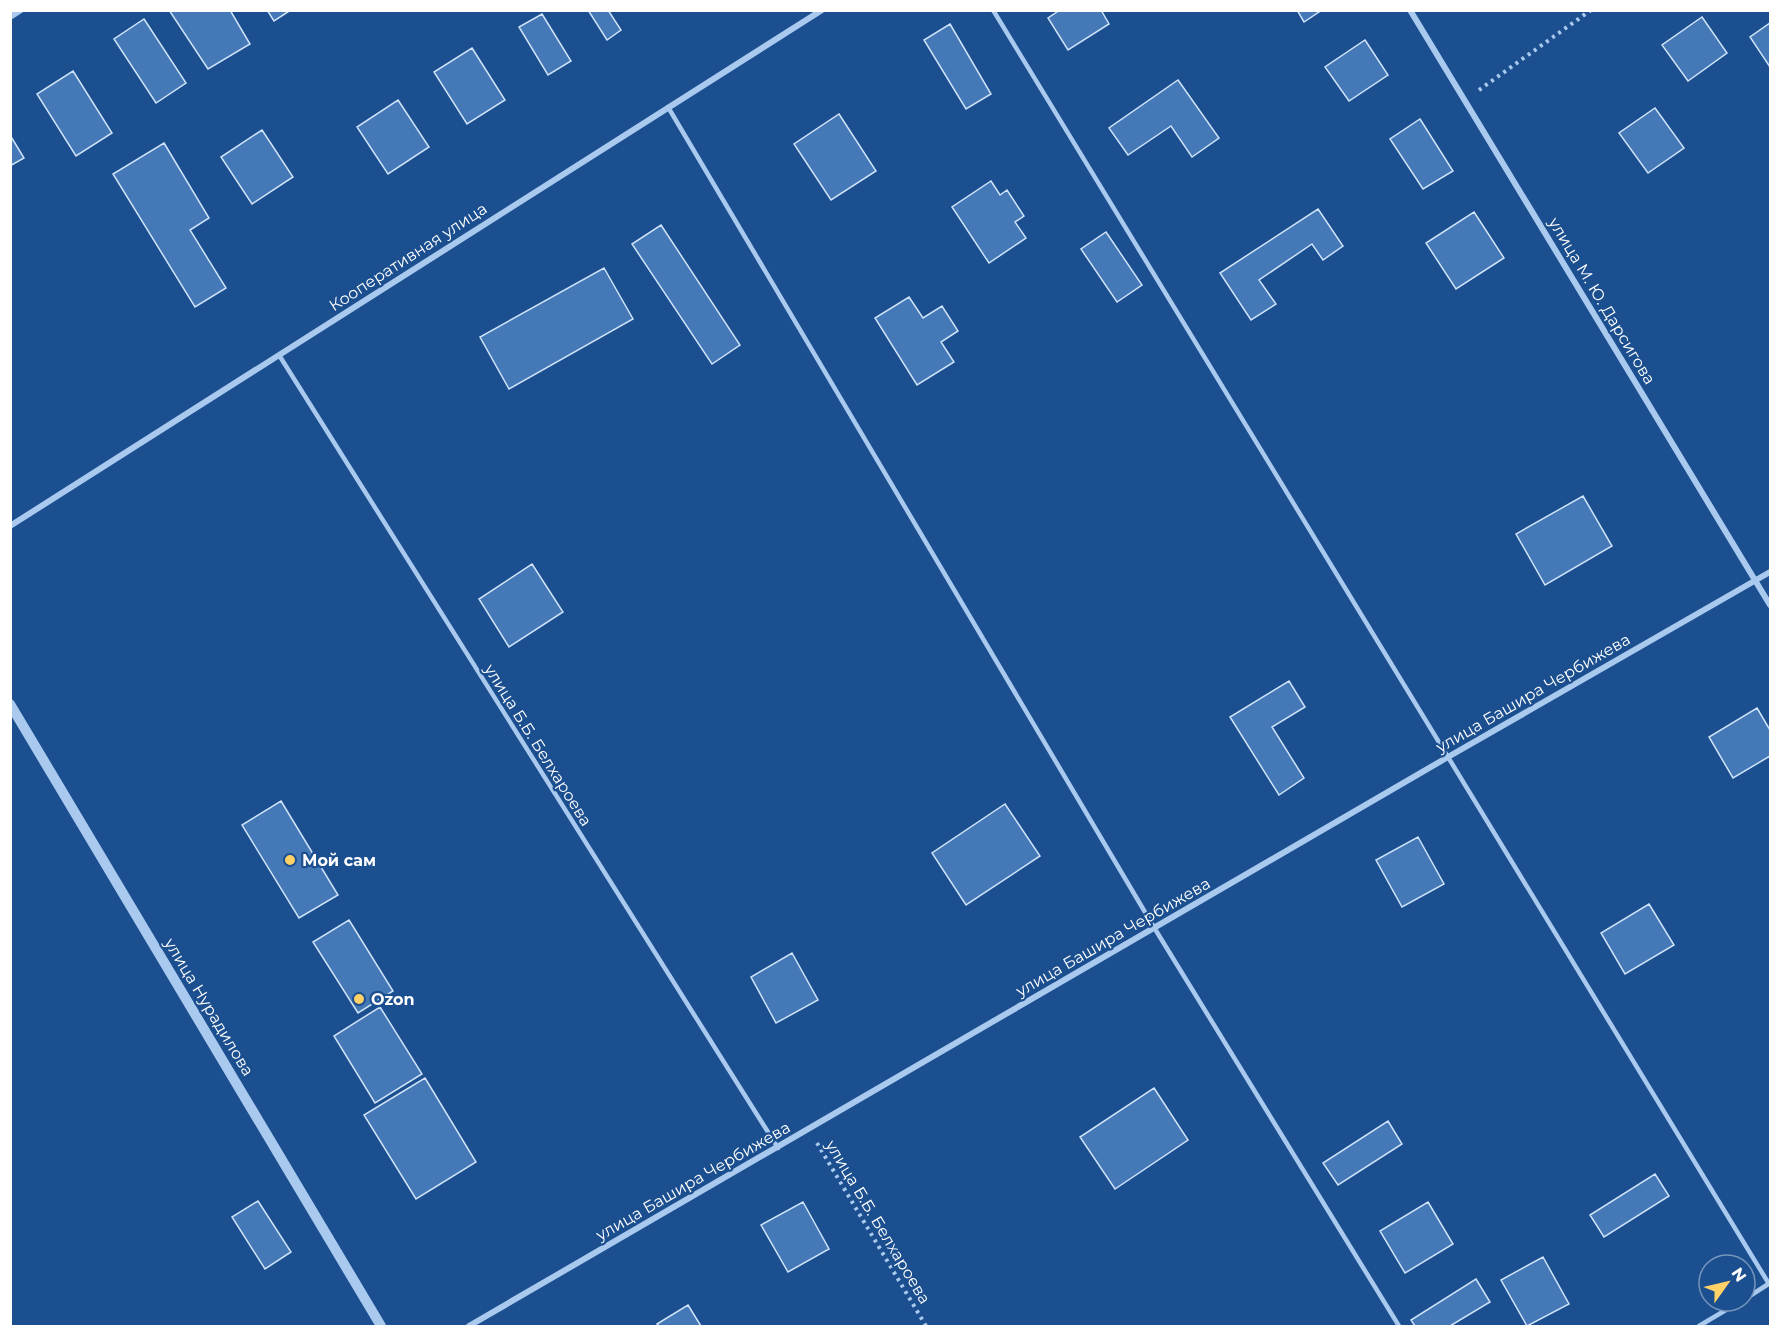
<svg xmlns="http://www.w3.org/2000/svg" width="1781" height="1337" font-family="Montserrat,sans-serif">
	<rect width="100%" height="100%" fill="#1b4f8f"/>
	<path fill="#4478b7" stroke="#cfe3fa" stroke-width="1.5" d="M169,10h61l20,34 -42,25z
		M267,10h24l-17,11z
		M588,10h20l13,20 -14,10z
		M1060,10h41l8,14 -41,26 -20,-32z
		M1297,10h25l-18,12z
		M542,14l29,47 -23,14 -29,-48z
		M1702,17l25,36 -39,28 -26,-36z
		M144,19l42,64 -30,20 -42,-64z
		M1770,23v44l-20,-30z
		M950,24l41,70 -25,15 -42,-69z
		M1365,40l23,35 -39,26 -24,-34z
		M472,48l33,52 -38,24 -33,-52z
		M73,71l39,62 -36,23 -39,-62z
		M1178,80l41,58 -27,19 -21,-31 -43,29 -19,-27z
		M398,100l31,47 -41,27 -31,-47z
		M1655,108l29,40 -36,25 -29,-40z
		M839,114l37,57 -45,29 -37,-56z
		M1420,119l33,52 -30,18 -33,-50z
		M262,130l31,47 -41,27 -31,-47z
		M10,135l14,23 -14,8z
		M164,143l45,75 -19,12 36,58 -31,19 -82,-133z
		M991,181l9,14 7,-5 17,26 -9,6 11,16 -37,25 -37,-56z
		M1318,209l25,37 -20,14 -11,-16 -53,36 17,24 -25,16 -31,-47z
		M1474,212l30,46 -48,31 -30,-46z
		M661,225l79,120 -28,19 -80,-120z
		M1106,232l36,53 -25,17 -36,-53z
		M604,268l29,51 -124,70 -29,-52z
		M909,297l14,21 19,-12 16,25 -17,11 13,20 -37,23 -42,-67z
		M1583,496l29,50 -67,39 -29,-51z
		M532,564l31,48 -54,35 -30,-48z
		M1289,681l16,26 -33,20 32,51 -25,17 -49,-78z
		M1757,708l13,22v26l-37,22 -24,-41z
		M281,801l57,94 -39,23 -57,-93z
		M1005,804l35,52 -74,49 -34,-52z
		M1418,837l26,47 -42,23 -26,-47z
		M1649,904l25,41 -49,29 -24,-41z
		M349,920l44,71 -35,22 -45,-71z
		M792,953l26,47 -42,23 -25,-46z
		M380,1007l42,67 -47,29 -41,-67z
		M425,1078l51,84 -60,37 -52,-84z
		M1154,1088l34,52 -73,49 -35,-52z
		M1388,1121l14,23 -64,41 -15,-22z
		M1655,1174l14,22 -65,41 -14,-22z
		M258,1201l33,51 -26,17 -33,-52z
		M803,1202l26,47 -41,23 -27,-47z
		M1428,1202l25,42 -48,29 -25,-42z
		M1543,1257l26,47 -42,22 -26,-46z
		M1476,1279l14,23 -40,24h-35l-4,-6z
		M688,1305l13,21h-42l-2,-2z"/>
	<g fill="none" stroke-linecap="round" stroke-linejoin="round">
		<path stroke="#a9c9ee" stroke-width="4" stroke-dasharray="3 4.5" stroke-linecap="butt" d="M1479,90l112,-80
			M817,1143l109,183"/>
		<path stroke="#a9c9ee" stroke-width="4.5" d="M993,10l776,1274
			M668,107l487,822 244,397
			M279,355l499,793
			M1745,1299l25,-16
			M1699,1326l42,-25"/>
		<path stroke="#a9c9ee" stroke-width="6" d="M1410,10l360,595
			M10,17l11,-7
			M10,526l812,-516
			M469,1326l979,-569 322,-185"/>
		<path stroke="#a9c9ee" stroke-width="10" d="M10,704l371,622"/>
	</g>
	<g fill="#ffd166" stroke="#1b4f8f" stroke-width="2">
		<circle cx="290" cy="860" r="6"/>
		<circle cx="359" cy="999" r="6"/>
	</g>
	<g text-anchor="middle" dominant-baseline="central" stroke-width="4.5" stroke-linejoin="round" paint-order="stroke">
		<g font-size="16" fill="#fff" stroke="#1b4f8f">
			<text transform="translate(408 257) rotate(-33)">Кооперативная улица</text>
			<text transform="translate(1602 301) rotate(59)">улица М. Ю. Дарсигова</text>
			<text transform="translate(1533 693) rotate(-30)">улица Башира Чербижева</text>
			<text transform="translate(538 745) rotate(58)">улица Б.Б. Белхароева</text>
			<text transform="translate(1113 937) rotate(-30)">улица Башира Чербижева</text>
			<text transform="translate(209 1007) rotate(59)">улица Нурадилова</text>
			<text transform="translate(693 1181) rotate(-30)">улица Башира Чербижева</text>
			<text transform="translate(878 1222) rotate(59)">улица Б.Б. Белхароева</text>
		</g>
		<g font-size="16" font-weight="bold" fill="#fff" stroke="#1b4f8f" text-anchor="start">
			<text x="302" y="860">Мой сам</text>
			<text x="371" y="999">Ozon</text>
		</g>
	</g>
	<rect width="1781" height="1337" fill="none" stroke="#ffffff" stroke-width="24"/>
	<g transform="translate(1727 1283) rotate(56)"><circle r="28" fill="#1b4f8f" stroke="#7695bc" stroke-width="1.5"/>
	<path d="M0-4.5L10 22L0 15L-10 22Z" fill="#ffd166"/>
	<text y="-9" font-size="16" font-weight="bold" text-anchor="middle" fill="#ffffff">N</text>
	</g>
</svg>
